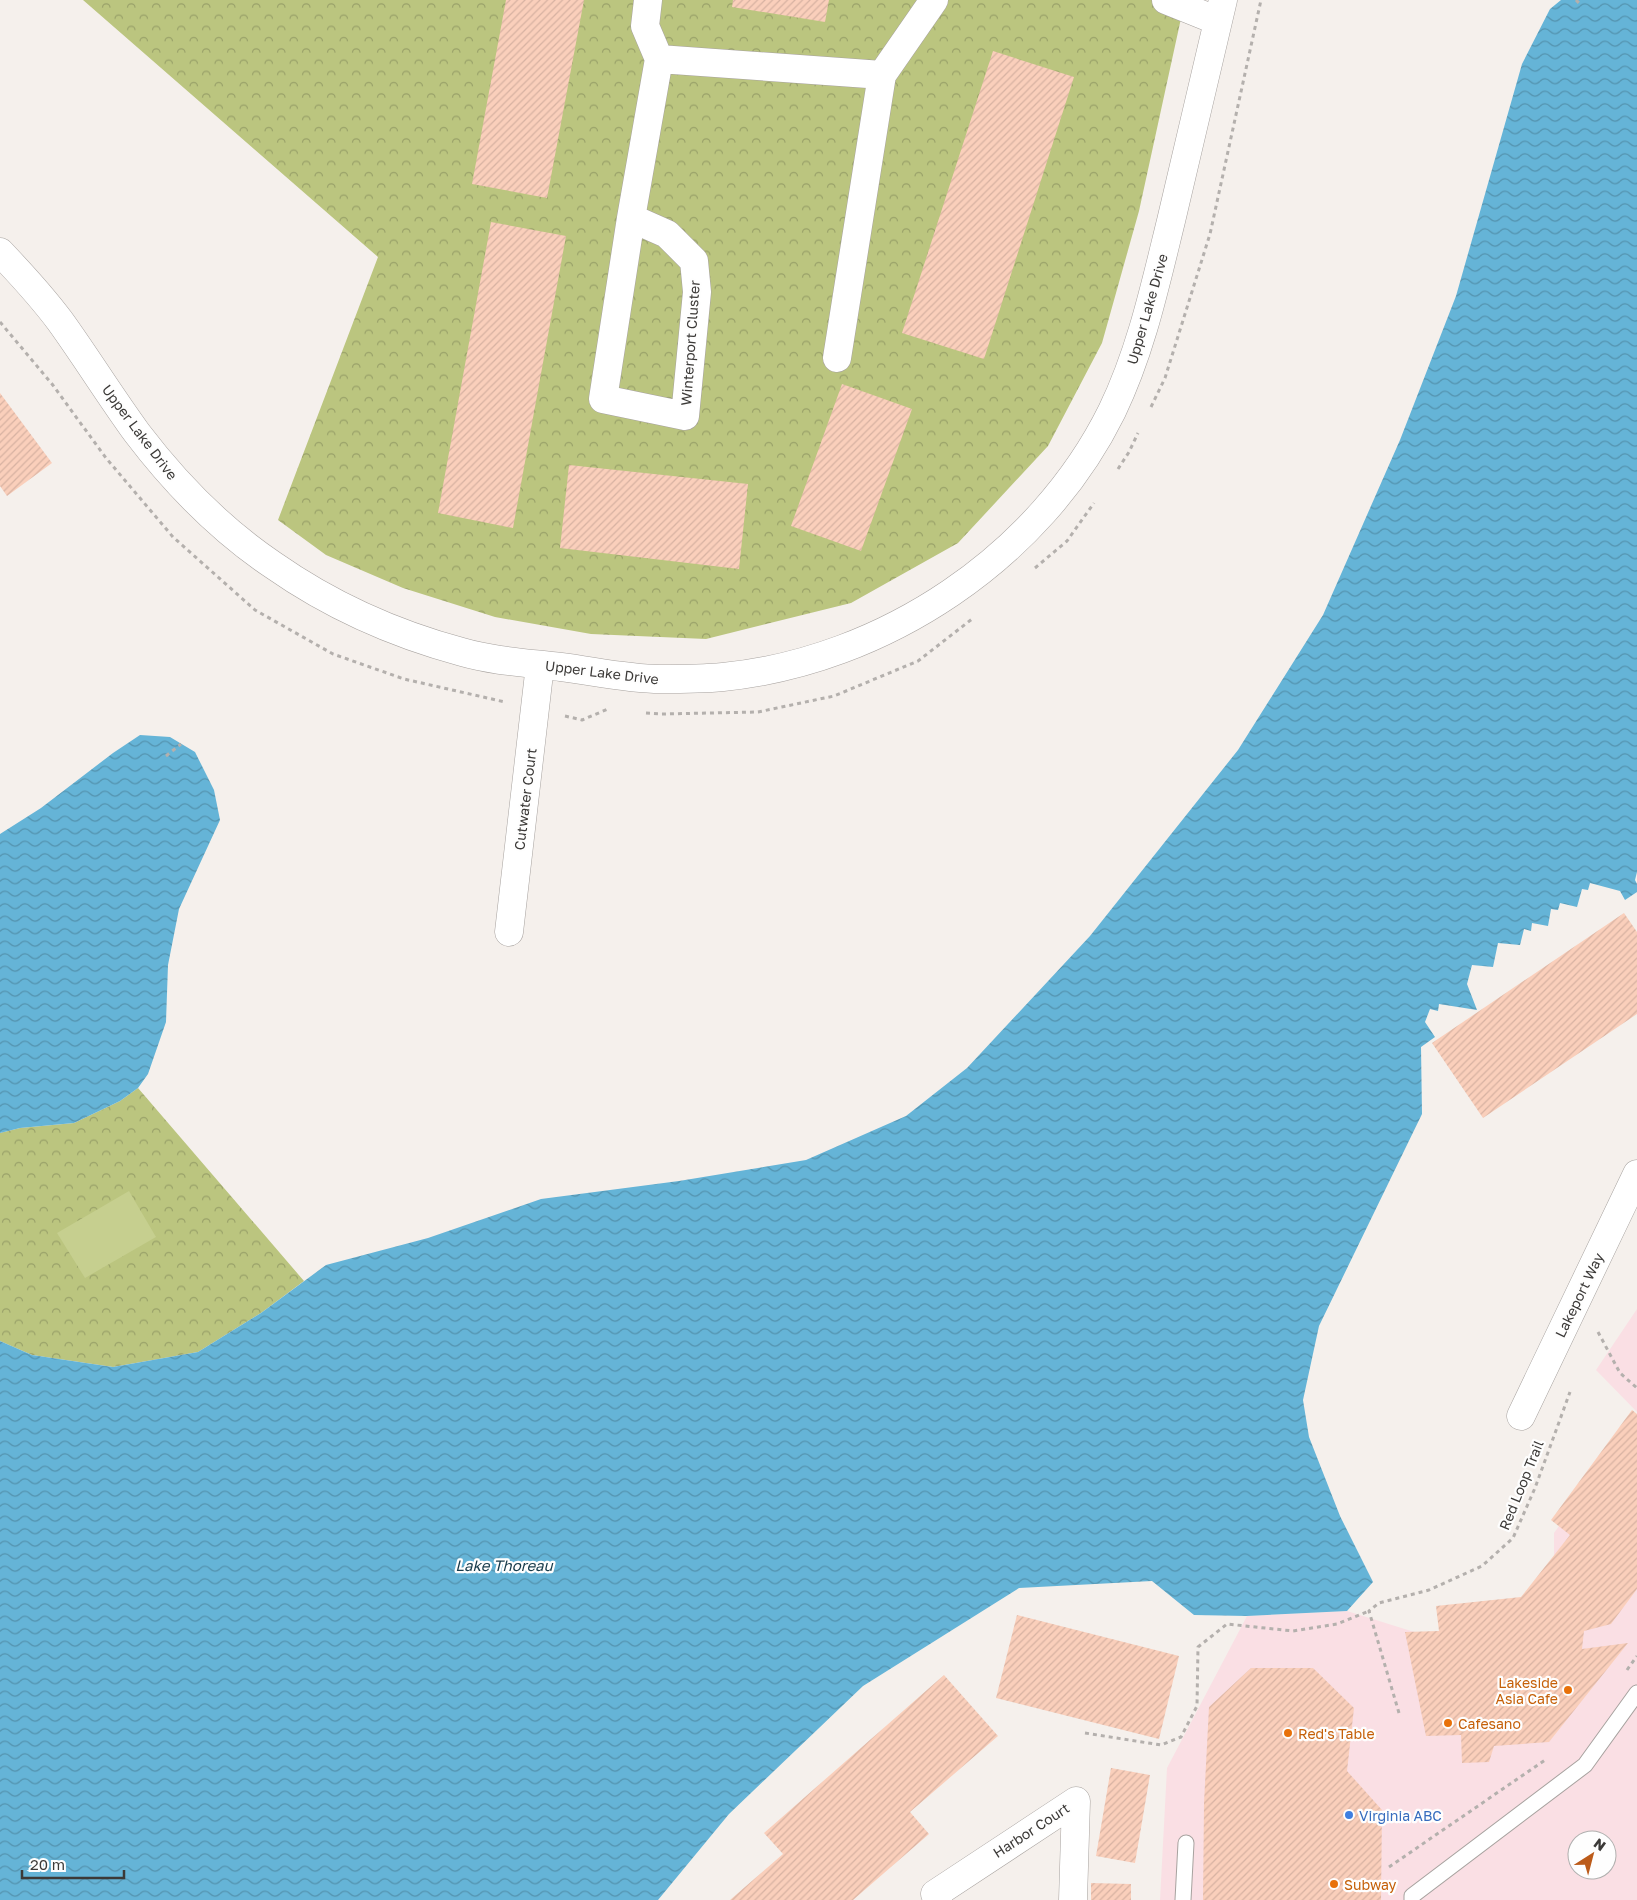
<svg xmlns="http://www.w3.org/2000/svg" width="1637" height="1900" font-family="'Golos Text',sans-serif">
	<defs>
		<pattern id="forest-crowns" width="20" height="18" patternUnits="userSpaceOnUse" patternTransform="scale(1.25)"><rect width="20" height="18" fill="#bbc57f"/><path d="M2 6a3 3 0 1 1 6 0M12 15a3 3 0 1 1 6 0" fill="none" stroke="#99a169"/></pattern>
		<pattern id="water-waves" width="16" height="10" patternUnits="userSpaceOnUse" patternTransform="scale(1.25)"><rect width="16" height="10" fill="#65b4d7"/><path d="M0 5q4-4 8 0t8 0" fill="none" stroke="#5493af"/></pattern>
		<pattern id="building-hatch" width="6" height="6" patternUnits="userSpaceOnUse" patternTransform="scale(1.25)"><rect width="6" height="6" fill="#facfbb"/><path d="M-1 1l2-2M0 6l6-6M5 7l2-2" fill="none" stroke="#d7b2a2"/></pattern>
	</defs>
	<rect width="100%" height="100%" fill="#f5f0ec"/>
	<path fill="#fadfe4" fill-rule="evenodd" d="M1637,1309v103l-41,-42z
		M1637,1418v482h-477l7,-132 80,-152 100,-5 77,24 87,-12 43,-58v-32zM1577,1840h30v30h-30z"/>
	<path fill="url(#forest-crowns)" d="M83,0h1102l-46,211 -37,132 -54,103 -90,97 -107,60 -145,36 -115,-5 -96,-17 -92,-29 -77,-33 -48,-35 100,-263z
		M138,1088l166,193 -43,32 -63,39 -85,15 -81,-12 -32,-14v-208l20,-5 54,-5 46,-22z"/>
	<path fill="#c6cf8f" d="M129,1191l27,46 -71,41 -28,-45z"/>
	<path fill="url(#water-waves)" d="M1561,0h76v872l-2,8 2,4v8l-12,8 -5,-9 -30,-8 -2,7 -6,-1 -5,18 -17,-4 -2,7 -7,-1 -3,17 -16,-3 -1,8 -7,-2 -4,16 -22,-2 -5,24 -21,-2 -5,19 10,26 -38,-6 -1,7 -8,-2 -5,13 10,15 -14,10 1,67 -103,212 -16,74 6,37 31,79 33,66 -26,29 -100,5 -53,-1 -42,-34 -133,7 -156,98 -134,128 -71,86h-658v-559l32,14 81,12 85,-15 63,-39 65,-48 102,-27 113,-39 138,-18 127,-21 100,-44 61,-48 123,-132 148,-186 85,-135 77,-175 56,-144 66,-232 28,-55z
		M140,735l30,2 25,15 19,38 6,30 -41,89 -11,56 -2,57 -18,52 -10,14 -18,13 -46,22 -54,5 -20,5v-299l41,-26 72,-55z"/>
	<path fill="url(#building-hatch)" d="M506,0h78l-37,198 -75,-14z
		M733,0h96l-4,22 -93,-15z
		M993,51l81,26 -90,282 -82,-26z
		M491,222l75,14 -53,292 -75,-15z
		M842,384l70,25 -51,142 -70,-25z
		M0,393l52,70 -45,33 -7,-10z
		M569,465l179,19 -9,85 -179,-21z
		M1624,913l13,19v82l-154,104 -51,-75z
		M1632,1410l5,4v175l-26,35 -27,7 -2,18 46,-6 -79,99 -55,4 -5,16 -27,1 -1,-28 -35,1 -21,-104 34,-1 -3,-25 85,-9 49,-62 -19,-15z
		M1017,1615l162,41 -20,83 -163,-41z
		M1251,1668h62l41,40 -7,63 35,39 -1,90h-178l1,-97 5,-96z
		M944,1675l54,61 -88,76 19,22 -76,66h-123l53,-46 -19,-21z
		M1111,1768l39,7 -15,88 -39,-7z
		M1091,1883l40,1v16h-40z"/>
	<g fill="none" stroke-linecap="round" stroke-linejoin="round">
		<defs>
			<path id="service" d="M1183,1900l3,-57
				M1412,1900v-4l173,-131 52,-72"/>
			<path id="minor" d="M648,0l-3,26 14,33
				M1166,0l52,21
				M882,75l52,-75
				M631,218l36,16 27,27 3,31 -12,124 -82,-17 28,-181 28,-159 223,16 -45,283
				M0,252c21,22 42,45 60,69 26,36 50,75 77,112 38,50 84,97 136,132 57,40 122,69 189,87 31,9 66,11 99,15 32,4 66,12 99,12 20,0 42,0 63,-2 161,-16 317,-120 389,-266 29,-60 43,-125 59,-190 17,-74 35,-147 52,-221
				M509,932l31,-267
				M1521,1416l116,-242
				M938,1900l-3,-6 141,-93 -3,99"/>
		</defs>
		<use href="#service" stroke="#a7a29f" stroke-width="17"/>
		<use href="#minor" stroke="#a7a29f" stroke-width="29"/>
		<path stroke="#b4b0ad" stroke-width="3" stroke-dasharray="4 4" stroke-linecap="butt" d="M1576,0l3,3
			M0,322l52,62 54,74 67,79 82,73 78,44 71,25 101,23
			M1151,407l14,-29 45,-144 51,-234
			M1118,469l11,-17 9,-19
			M1035,568l32,-27 27,-38
			M646,713l15,1 97,-2 76,-16 84,-35 54,-42
			M565,716l17,4 26,-11
			M166,756l15,-12
			M1598,1332l22,41 17,15
			M1627,1670l10,-14
			M1399,1713l-30,-102 10,-8 50,-13 53,-24 31,-28 22,-50 35,-96
			M1085,1733l76,12 20,-8 16,-31 1,-59 29,-23 66,7 44,-7 32,-13
			M1389,1867l156,-107"/>
		<use href="#service" stroke="#fff" stroke-width="15"/>
		<use href="#minor" stroke="#fff" stroke-width="28"/>
	</g>
	<g fill="#e8710a" stroke="#fefefe" stroke-width="2">
		<circle cx="1568" cy="1690" r="5"/>
		<circle cx="1448" cy="1723" r="5"/>
		<circle cx="1288" cy="1733" r="5"/>
		<circle cx="1334" cy="1884" r="5"/>
	</g>
	<circle fill="#3f7fe0" stroke="#fefefe" stroke-width="2" cx="1349" cy="1815" r="5"/>
	<g text-anchor="middle" dominant-baseline="central" stroke-width="4.5" stroke-linejoin="round" paint-order="stroke">
		<g font-size="14" fill="#3c3a38" stroke="#fefefe">
			<text transform="translate(1147 309) rotate(-74)">Upper Lake Drive</text>
			<text transform="translate(690 343) rotate(-86)">Winterport Cluster</text>
			<text transform="translate(140 432) rotate(53)">Upper Lake Drive</text>
			<text transform="translate(602 672) rotate(7)">Upper Lake Drive</text>
			<text transform="translate(525 799) rotate(-83)">Cutwater Court</text>
			<text transform="translate(1579 1295) rotate(-64)">Lakeport Way</text>
			<text transform="translate(1521 1485) rotate(-68)">Red Loop Trail</text>
			<text transform="translate(1031 1830) rotate(-33)">Harbor Court</text>
		</g>
		<g font-size="14" fill="#c56008" stroke="#fefefe" text-anchor="start">
			<text x="1558" y="1682" text-anchor="end">Lakeside<tspan x="1558" dy="16">Asia Cafe</tspan></text>
			<text x="1458" y="1723">Cafesano</text>
			<text x="1298" y="1733">Red's Table</text>
			<text x="1344" y="1884">Subway</text>
		</g>
		<g font-size="14" fill="#366cbe" stroke="#fefefe" text-anchor="start">
			<text x="1359" y="1815">Virginia ABC</text>
		</g>
		<g font-size="15" font-style="italic" fill="#153949" stroke="#fefefe">
			<text x="504" y="1565">Lake Thoreau</text>
		</g>
	</g>
	<g transform="translate(1592 1855) rotate(36)"><circle r="24" fill="#fefefe" stroke="#b0b0af"/>
	<path d="M0-4L9 19L0 12L-9 19Z" fill="#bc5b1a"/>
	<text y="-8" font-size="14" font-weight="bold" text-anchor="middle" fill="#3c3a38">N</text>
	</g>
	<path d="M22 1870v8h102v-8" fill="none" stroke="#3c3a38" stroke-width="2.5"/>
	<text x="30" y="1870" font-size="15" fill="#3c3a38" stroke="#fefefe" stroke-width="4" paint-order="stroke">20 m</text>
</svg>
